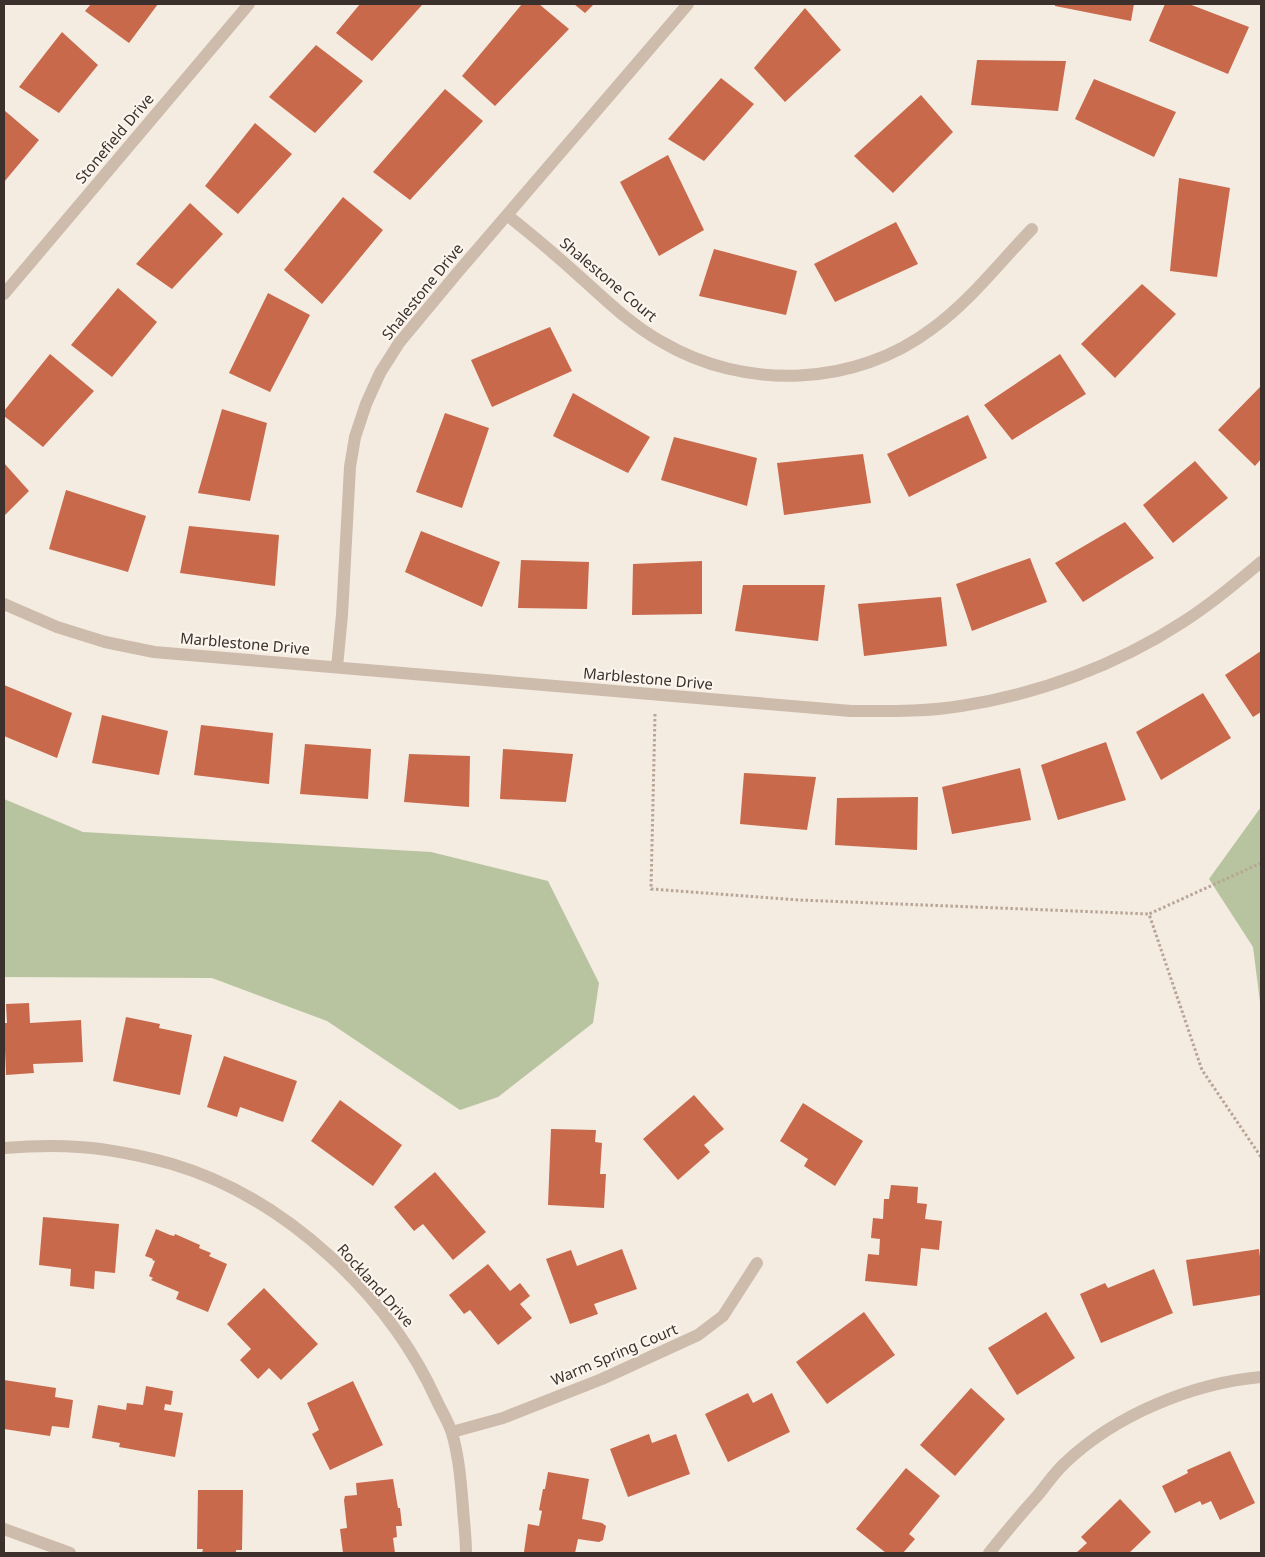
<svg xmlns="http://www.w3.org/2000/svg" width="1265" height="1557" font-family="'Noto Sans',sans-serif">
	<rect width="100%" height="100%" fill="#f4ebe1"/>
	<path fill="#b8c4a0" d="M4,799l79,33 348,20 117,29 51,102 -6,40 -95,74 -38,13 -133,-89 -115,-43 -208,-1z
		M1261,807v203l-8,-63 -44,-68z"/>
	<path fill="#c8694b" d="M91,4h67l-29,39 -44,-32z
		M360,4h61l1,1 -50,56 -36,-28z
		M522,4h17l30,25 -74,77 -33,-30z
		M574,4h20l-9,9z
		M1055,4h79l-3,17 -76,-15z
		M1165,4h24l60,23 -21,47 -79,-33z
		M805,8l36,42 -56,52 -31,-34z
		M62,32l36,33 -39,48 -40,-26z
		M316,45l47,36 -48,52 -46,-36z
		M977,60l89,1 -8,50 -87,-6z
		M721,78l33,26 -50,57 -36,-22z
		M1094,79l82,33 -22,45 -79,-38z
		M445,89l38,32 -73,79 -37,-28z
		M921,95l32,37 -60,61 -39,-37z
		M4,110l35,30 -35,42z
		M255,123l37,31 -54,60 -33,-28z
		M668,155l36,75 -45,26 -39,-74z
		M1179,178l51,10 -13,89 -47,-6z
		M343,197l40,33 -61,74 -38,-34z
		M190,203l33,31 -51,55 -36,-25z
		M896,222l22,42 -83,38 -21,-38z
		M714,249l83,22 -11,44 -87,-19z
		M1142,284l34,30 -61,64 -34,-34z
		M118,288l39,34 -45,55 -41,-32z
		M268,293l42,22 -40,77 -41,-19z
		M550,327l22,44 -80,36 -21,-47z
		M50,354l44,37 -51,56 -39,-31v-5z
		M1060,354l26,40 -74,46 -28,-35z
		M1261,386v73l-6,7 -37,-36z
		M573,393l77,44 -22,36 -75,-37z
		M222,409l45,14 -17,78 -52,-8z
		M445,413l44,15 -27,80 -46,-16z
		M968,415l19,43 -78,39 -22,-43z
		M674,437l83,21 -10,48 -86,-26z
		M863,454l8,49 -87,12 -7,-52z
		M1195,461l33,37 -55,45 -30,-38z
		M4,463l25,28 -25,25z
		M66,490l80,26 -18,56 -79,-23z
		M1125,522l29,36 -71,44 -28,-39z
		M189,526l90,9 -4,51 -95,-13z
		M421,531l79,31 -18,45 -77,-35z
		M1030,558l17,44 -75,29 -16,-47z
		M521,560l68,2 -2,47 -69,-1z
		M702,561v53l-70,1 1,-51z
		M743,585h82l-7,56 -83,-10z
		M941,597l6,49 -83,10 -6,-52z
		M1261,651v61l-8,5 -28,-42z
		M4,685l68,28 -15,45 -53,-22z
		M1203,693l28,45 -70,42 -25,-48z
		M102,715l66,16 -9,44 -67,-12z
		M201,725l72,8 -4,51 -75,-9z
		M1106,742l20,58 -68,20 -17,-55z
		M305,744l66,5 -3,50 -68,-5z
		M503,749l70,5 -7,48 -66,-3z
		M409,754l61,2 -1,51 -65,-5z
		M1020,768l11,52 -79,14 -10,-47z
		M744,773l72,4 -9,53 -67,-6z
		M918,797l-1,53 -82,-5 2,-47z
		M29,1003l1,20 51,-3 2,42 -50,2 1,9 -28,2 -2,-50v-2h3l-1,-19z
		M126,1017l34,7 -1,4 33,7 -12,60 -67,-14z
		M224,1056l73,25 -14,41 -43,-15 -3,10 -30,-10z
		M694,1095l30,34 -20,16 6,7 -32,28 -35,-41z
		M340,1100l62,45 -29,41 -62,-45z
		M803,1103l60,38 -28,45 -31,-20 4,-7 -28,-18z
		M551,1129l45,1 -1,12 7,1 -2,31h6l-2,34 -56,-3z
		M435,1172l51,60 -33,28 -30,-36 -9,7 -20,-24z
		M891,1185l27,2 -1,16 10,1 -2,15 17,2 -3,29 -18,-2 -4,38 -52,-5 3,-27 11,1 1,-16 -9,-1 2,-20 10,1 1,-20h5z
		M43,1217l76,7 -4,49 -20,-2 -1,18 -24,-3 1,-17 -32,-4z
		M156,1229l14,6 4,1 1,-2 25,11 -1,3 12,5 -2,3 18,8 -19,48 -32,-13 3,-7 -28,-12 2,-2 -4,-2 6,-15 -3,-1 1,-1 -8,-3z
		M622,1249l15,40 -43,15 4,10 -28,10 -24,-65 25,-9 6,16z
		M1259,1249l2,16v30l-68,11 -7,-46z
		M488,1264l22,27 10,-8 10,13 -10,8 12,14 -34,27 -28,-35 -6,4 -15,-19z
		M1154,1269l19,44 -72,30 -21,-49 25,-11 3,5z
		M264,1288l54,56 -37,36 -12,-12 -11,11 -18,-19 11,-11 -24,-25z
		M864,1312l31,43 -68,49 -31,-42z
		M1046,1312l29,46 -58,37 -29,-47z
		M4,1380l52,8 -1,9 18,3 -4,28 -17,-2 -2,10 -46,-7z
		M353,1381l30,64 -53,25 -18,-36 7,-4 -12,-27z
		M146,1386l27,5 -2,14 -6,-1 -1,6 19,3 -8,44 -56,-10 1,-4 -28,-5 6,-33 28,5 1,-7 16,2z
		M971,1388l34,31 -50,57 -35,-31z
		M748,1393l5,10 19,-10 18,39 -62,30 -23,-48z
		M649,1434l3,9 24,-9 14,40 -62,23 -18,-48z
		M1230,1451l25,52 -35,17 -9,-19 -9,4 -2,-4 -25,12 -13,-27 26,-13 -1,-3z
		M906,1468l34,28 -31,38 6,5 -12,14h-17l-30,-24z
		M548,1472l41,7 -7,40 20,4 4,3 -3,14 -4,2 -21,-3 -3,14h-41l-10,-1 4,-28 11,2 3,-15 -3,-1 4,-21h2z
		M393,1479l5,29h2l2,18h-6l1,11 -4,1 2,15h-52l-3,-24 7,-1 -3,-28 1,-4 12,-1 -1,-12z
		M198,1490h45l-1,60h-6v3h-34l1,-4h-6z
		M1120,1499l31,33 -22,21h-53l11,-10 -6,-6z"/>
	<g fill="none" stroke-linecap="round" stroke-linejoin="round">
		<path stroke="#b9a596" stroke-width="3" stroke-dasharray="2.5 2.5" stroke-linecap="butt" d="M655,714l-4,175 148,11 350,14
			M1261,863l-112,51 53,156 59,87"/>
		<path stroke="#cdbbac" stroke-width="12" d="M507,215c25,20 49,40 72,61 27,24 52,49 83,66 83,49 194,45 271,-14 37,-27 67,-66 99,-99
			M4,294l245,-290
			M4,604l53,23 48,15 49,10 697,59c37,0 74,1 110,-5 78,-12 156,-41 222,-84 28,-18 53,-39 78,-60
			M337,667l5,-52 8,-148 5,-30 11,-33 14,-31 19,-30 59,-71 230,-268
			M4,1148c25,-2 50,-3 75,-1 31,2 64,9 93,17 112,33 216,130 264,235 5,11 12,22 16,34 7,24 9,50 11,75 1,15 3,30 3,45
			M452,1432l51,-14 99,-39 96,-44 25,-19 34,-53
			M4,1529l66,24
			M989,1553c16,-20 32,-39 49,-58 9,-11 17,-23 27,-32 50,-48 128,-80 196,-86"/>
	</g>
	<g text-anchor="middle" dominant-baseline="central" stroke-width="4.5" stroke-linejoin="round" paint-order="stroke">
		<g font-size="15" fill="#3b302b" stroke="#fbf5ee">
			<text transform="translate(114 138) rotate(-50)">Stonefield Drive</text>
			<text transform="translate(609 279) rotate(40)">Shalestone Court</text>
			<text transform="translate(422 291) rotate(-51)">Shalestone Drive</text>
			<text transform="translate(245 643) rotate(5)">Marblestone Drive</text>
			<text transform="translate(648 678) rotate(5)">Marblestone Drive</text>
			<text transform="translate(376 1285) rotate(48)">Rockland Drive</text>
			<text transform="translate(614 1354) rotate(-23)">Warm Spring Court</text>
		</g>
	</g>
	<rect width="1265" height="1557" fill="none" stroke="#3b302b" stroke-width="10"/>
</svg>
